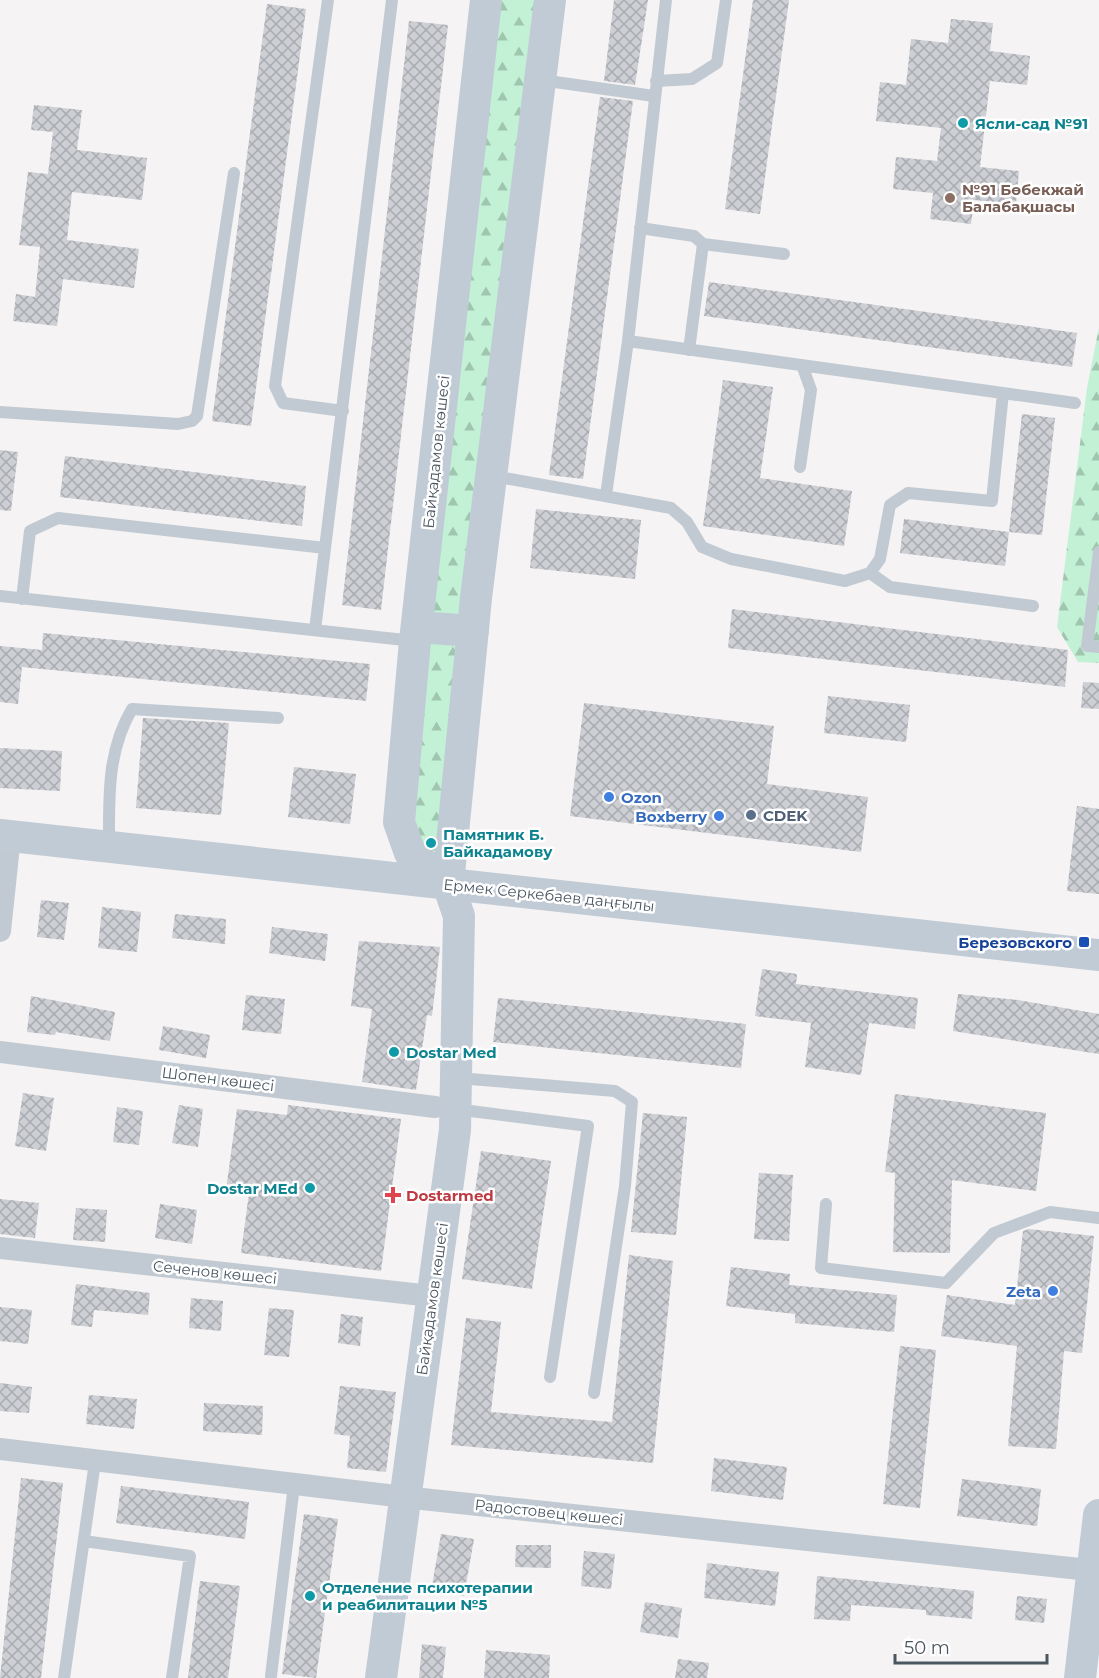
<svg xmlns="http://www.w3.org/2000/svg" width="1099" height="1678" font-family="Montserrat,sans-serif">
	<defs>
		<pattern id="forest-firs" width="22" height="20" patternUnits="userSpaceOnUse" patternTransform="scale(1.5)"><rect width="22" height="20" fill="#c3f1d5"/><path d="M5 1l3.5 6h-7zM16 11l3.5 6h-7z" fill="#a0c6b0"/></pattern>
		<pattern id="building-cross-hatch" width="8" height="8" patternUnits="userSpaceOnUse" patternTransform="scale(1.5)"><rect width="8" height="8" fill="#cdcfd5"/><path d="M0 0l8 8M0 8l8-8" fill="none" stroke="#a8abb0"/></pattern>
	</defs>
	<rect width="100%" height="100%" fill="#f5f3f3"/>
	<path fill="url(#forest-firs)" d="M499,0h45l-101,874 -36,-38z
		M1099,327v336l-21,-1 -21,-35 30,-239z"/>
	<path fill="url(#building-cross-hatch)" d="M614,0h34l-13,85 -31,-4z
		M753,0h36l-29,214 -35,-5z
		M267,4l39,5 -55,417 -39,-5z
		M951,19l42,4 -3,28 40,5 -3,29 -37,-4 -10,86 39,4 -3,33 -42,-4 -3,24 -41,-5 3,-26 -40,-4 3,-32 41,4 4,-33 -65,-7 4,-39 26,3 5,-46 37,4z
		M409,21l39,4 -67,585 -39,-5z
		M600,97l33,4 -50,378 -34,-4z
		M34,105l48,5 -5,40 70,8 -5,42 -70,-8 -5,48 72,9 -5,39 -71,-9 -6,47 -44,-5 3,-27 19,3 5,-50 -21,-2 9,-73 20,2 5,-42 -22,-2z
		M709,282l368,51 -5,34 -368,-51z
		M723,380l50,7 -13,91 92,13 -8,55 -141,-20z
		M1022,414l33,4 -13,117 -33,-3z
		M0,450l18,2 -7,59 -11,-1z
		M65,456l241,30 -4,40 -242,-29z
		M536,509l105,11 -6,59 -105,-11z
		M904,519l105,13 -4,34 -105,-13z
		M732,609l336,41 -3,37 -337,-39z
		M43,633l327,31 -4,37 -344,-34 -4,37 -18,-2v-56l42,4z
		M1083,682l16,1v26l-18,-1z
		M828,696l82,9 -4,37 -82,-9z
		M584,703l190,23 -7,58 101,13 -7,55 -291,-36z
		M143,718l86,5 -8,92 -85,-7z
		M0,748l62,3 -2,40 -60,-3z
		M294,767l62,7 -6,50 -62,-7z
		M1077,806l22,3v85l-32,-3z
		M41,900l28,3 -5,37 -27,-3z
		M102,907l39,5 -4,40 -39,-4z
		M175,914l51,5 -1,25 -53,-6z
		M272,927l56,7 -3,27 -56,-8z
		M359,941l81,6 -8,69 -5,-1 -11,75 -54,-8 10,-73 -21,-3z
		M762,969l35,5 -1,10 122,14 -3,31 -46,-6 -8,52 -56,-8 6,-44 -56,-7z
		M958,994l60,6 81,14v40l-146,-23z
		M246,995l39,4 -4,35 -39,-4z
		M31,996l84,16 -5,29 -54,-9 -1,3 -28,-3z
		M498,998l248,26 -5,44 -248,-26z
		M163,1026l47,9 -4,23 -47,-8z
		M23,1093l31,5 -8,53 -31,-5z
		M895,1094l151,19 -10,78 -84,-11 -2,73 -57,-1 2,-79 -10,-1z
		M179,1105l24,4 -5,38 -26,-4z
		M288,1105l113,14 -20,152 -140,-18 8,-60 -23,-3 11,-81 50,6z
		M117,1107l26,4 -4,34 -26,-3z
		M643,1113l44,4 -11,118 -45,-3z
		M481,1151l70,10 -19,128 -70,-10z
		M759,1173l34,2 -4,66 -35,-2z
		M0,1199l39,4 -4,35 -35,-4z
		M160,1204l37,6 -5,34 -37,-6z
		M76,1208l31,2 -2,32 -32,-2z
		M1029,1229l65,7 -12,117 -18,-2 -8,98 -48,-3 9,-100 -76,-10 6,-41 68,10 8,-74z
		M629,1255l44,6 -20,202 -202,-18 15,-127 35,4 -10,90 121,10z
		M731,1267l59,7 -1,11 108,10 -3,37 -99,-9v-9l-69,-8z
		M76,1284l74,9 -2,22 -54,-5 -2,17 -21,-2z
		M191,1298l32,3 -2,30 -32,-3z
		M0,1307l32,3 -4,34 -28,-3z
		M269,1308l25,2 -5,47 -25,-2z
		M341,1314l22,3 -3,29 -22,-3z
		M900,1346l36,4 -16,158 -37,-4z
		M0,1383l32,4 -3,26 -29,-2z
		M340,1386l56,6 -10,80 -39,-4 3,-32 -16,-2z
		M89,1395l48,4 -3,30 -48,-5z
		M204,1403l59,3 -1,29 -59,-4z
		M714,1458l73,9 -4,33 -72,-9z
		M21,1478l42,5 -22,195h-41z
		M962,1479l79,10 -4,37 -80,-10z
		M121,1486l128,16 -4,37 -129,-16z
		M304,1514l34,5 -22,159 -34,-4z
		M441,1534l33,5 -10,57 -33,-5z
		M516,1545h35v23l-36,-1z
		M584,1551l31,3 -4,35 -30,-3z
		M707,1563l72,9 -4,34 -71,-8z
		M817,1576l157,15 -2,28 -46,-4v-5l-75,-5 -1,16 -36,-2z
		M200,1581l40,5 -12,92h-40z
		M1017,1596l30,3 -3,24 -29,-3z
		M645,1602l37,6 -4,30 -38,-6z
		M422,1644l24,3 -3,31h-24z
		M486,1650l64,5 -1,23h-65z
		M678,1659l31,4 -2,15h-32z"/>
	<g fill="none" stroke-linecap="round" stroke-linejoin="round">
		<path stroke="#c1cad2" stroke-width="12" d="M328,0l-53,386 8,17 60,8
			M541,80l113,16
			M656,81l36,-2 25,-16 9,-63
			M640,228l54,8 9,8 -14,106
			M703,244l81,10
			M628,341l447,62
			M0,412l178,12 14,-3 5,-5 37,-243
			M800,467l11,-77 -9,-25
			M493,476l178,32 16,14 15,25 29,12 114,22 25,-8 10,-14 10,-54 18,-12 84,8 11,-108
			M606,495l22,-154 38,-341
			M1099,552l-12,94 12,1
			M870,573l20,14 143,19
			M0,596l414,45
			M22,599l8,-68 28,-13 267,30
			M315,630l77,-630
			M109,845c0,-48 -2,-94 23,-136l146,9
			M458,1078l157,13 17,11 -7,84 -31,207
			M455,1109l133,17 -38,251
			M826,1204l-5,64 125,15 48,-50 56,-21 49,6
			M84,1541l106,15 -18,122
			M271,1676l23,-191
			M64,1678l31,-216"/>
		<path stroke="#c1cad2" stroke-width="22" d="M0,931l10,-95
			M0,1052l435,55
			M0,1248l431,48
			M0,1449l413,49 686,73"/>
		<path stroke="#c1cbd6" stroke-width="32" d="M417,627l56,4
			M0,835l1099,120
			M448,884l-38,-31 -11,-31 16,-181 71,-641
			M381,1678l74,-548 4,-214 -11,-32 28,-286 74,-598
			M1080,1678l19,-163"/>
	</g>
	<g fill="#0f9aa8" stroke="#fff" stroke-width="2">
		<circle cx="963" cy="123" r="6"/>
		<circle cx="431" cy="843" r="6"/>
		<circle cx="394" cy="1052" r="6"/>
		<circle cx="310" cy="1188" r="6"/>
		<circle cx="310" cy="1596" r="6"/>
	</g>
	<circle fill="#8d6e63" stroke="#fff" stroke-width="2" cx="950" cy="198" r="6"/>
	<g fill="#3f7fe0" stroke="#fff" stroke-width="2">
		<circle cx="609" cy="797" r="6"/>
		<circle cx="719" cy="816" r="6"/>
		<circle cx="1053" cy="1291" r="6"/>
	</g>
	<circle fill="#5c6f8a" stroke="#fff" stroke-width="2" cx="751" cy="815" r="6"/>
	<rect fill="#1a4fb4" stroke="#fff" stroke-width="2" x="1078" y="936" width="12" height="12" rx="3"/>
	<path fill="#e0444e" stroke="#fff" stroke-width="2" d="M390 1186h6v6h6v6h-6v6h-6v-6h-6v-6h6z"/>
	<g text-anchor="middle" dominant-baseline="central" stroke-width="5" stroke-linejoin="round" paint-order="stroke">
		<g font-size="15" font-weight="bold" fill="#0d838f" stroke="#fff" text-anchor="start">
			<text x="975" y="123">Ясли-сад №91</text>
			<text x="443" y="834">Памятник Б.<tspan x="443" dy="17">Байкадамову</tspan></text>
			<text x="406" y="1052">Dostar Med</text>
			<text x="298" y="1188" text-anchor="end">Dostar MEd</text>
			<text x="322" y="1587">Отделение психотерапии<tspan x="322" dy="17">и реабилитации №5</tspan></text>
		</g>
		<g font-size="15" font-weight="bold" fill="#785e54" stroke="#fff" text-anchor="start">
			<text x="962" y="189">№91 Бөбекжай<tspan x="962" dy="17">Балабақшасы</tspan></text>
		</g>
		<g font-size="15" fill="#4a5661" stroke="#fff">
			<text transform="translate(436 452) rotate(-84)">Байқадамов көшесі</text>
			<text transform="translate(549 895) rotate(6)">Ермек Серкебаев даңғылы</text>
			<text transform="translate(218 1079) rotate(7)">Шопен көшесі</text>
			<text transform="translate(215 1272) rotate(6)">Сеченов көшесі</text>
			<text transform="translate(432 1299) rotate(-82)">Байқадамов көшесі</text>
			<text transform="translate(549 1512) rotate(6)">Радостовец көшесі</text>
		</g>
		<g font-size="15" font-weight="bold" fill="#366cbe" stroke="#fff" text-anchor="end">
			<text x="621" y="797" text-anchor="start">Ozon</text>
			<text x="707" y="816">Boxberry</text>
			<text x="1041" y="1291">Zeta</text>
		</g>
		<g font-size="15" font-weight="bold" fill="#4e5e75" stroke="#fff" text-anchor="start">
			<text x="763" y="815">CDEK</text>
		</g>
		<g font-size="15" font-weight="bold" fill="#164399" stroke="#fff" text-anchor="end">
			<text x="1072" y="942">Березовского</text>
		</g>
		<g font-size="15" font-weight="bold" fill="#be3a42" stroke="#fff" text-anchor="start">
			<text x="406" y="1195">Dostarmed</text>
		</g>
	</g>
	<path d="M895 1654v9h152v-9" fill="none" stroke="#4a5661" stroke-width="3"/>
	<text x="904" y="1654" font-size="18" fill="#4a5661" stroke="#ffffff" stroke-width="4.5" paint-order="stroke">50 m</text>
</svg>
